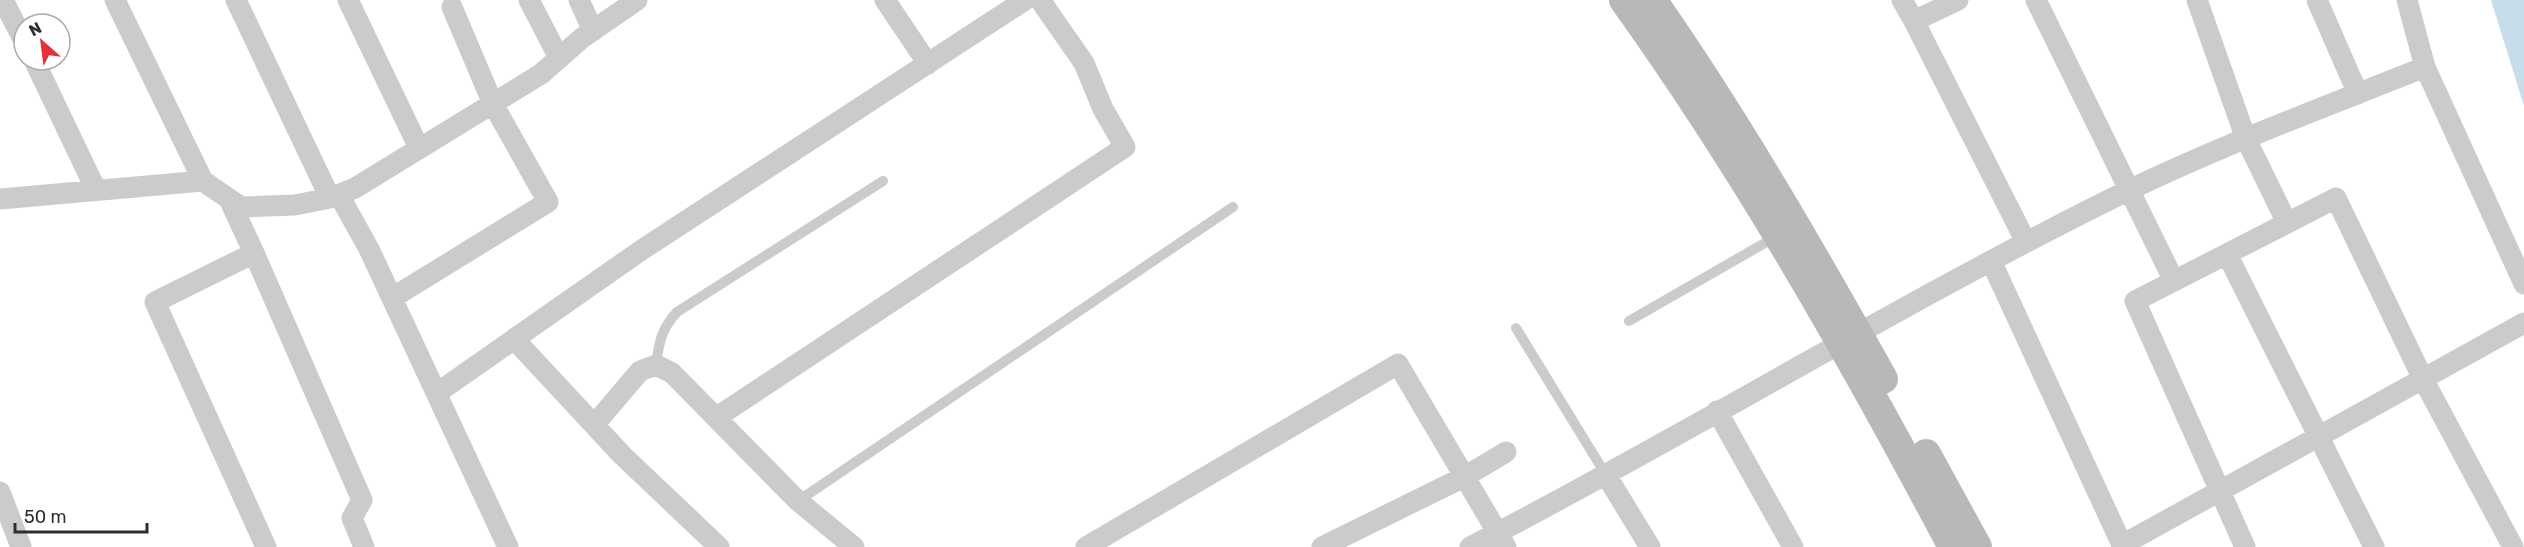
<svg xmlns="http://www.w3.org/2000/svg" width="2524" height="547" font-family="Rubik,sans-serif">
	<rect width="100%" height="100%" fill="#fff"/>
	<path fill="#c8ddeb" d="M2491,0h33v106z"/>
	<g fill="none" stroke-linecap="round" stroke-linejoin="round">
		<path stroke="#cbcbcb" stroke-width="10" d="M1629,321l148,-85
			M1516,328l90,147
			M656,365c3,-22 5,-36 21,-53l206,-131
			M798,501l435,-294"/>
		<path stroke="#cbcbcb" stroke-width="21" d="M3,0l21,41
			M115,0l88,181 38,26 54,-2 35,-7 25,-10 186,-114 41,-36 55,-38
			M236,0l94,198
			M348,0l71,148
			M529,0l30,58
			M579,0l14,31
			M885,0l43,64
			M1902,0l12,21
			M1958,0l-44,21 112,221
			M2036,0l138,281
			M2197,0l49,139 41,84
			M2317,0l41,94
			M2407,0l18,67 99,217
			M34,60l62,130
			M339,195l30,54 139,298
			M0,199l203,-18
			M229,199l25,54 -99,49 111,245
			M254,253l108,247 -10,18 12,29
			M2227,254l147,293
			M1991,261l132,286
			M392,298l156,-96 -55,-98 -41,-97
			M514,339l108,116 97,92
			M437,393l206,-144 382,-249
			M1717,411l76,136
			M717,417l408,-270 -22,-38 -19,-46 -44,-63
			M594,425l46,-54 16,-6 16,8 126,128 56,46
			M1606,475l44,72
			M0,492l21,55
			M2122,545l402,-222
			M1086,547l312,-183 108,183
			M1322,547l144,-71 40,-24
			M1470,547c221,-114 433,-246 657,-356 97,-47 198,-84 298,-124
			M2245,547l-110,-246 201,-103 87,181 90,168"/>
		<path stroke="#b8b8b8" stroke-width="30" d="M1624,0c124,173 230,360 329,547
			M1652,0c85,122 158,249 231,379
			M1926,454l51,93"/>
	</g>
	<g transform="translate(42 42) rotate(332)"><circle r="28" fill="#ffffff" stroke="#ababab" stroke-width="1.5"/>
	<path d="M0-4.5L10 22L0 15L-10 22Z" fill="#e4323b"/>
	<text y="-9" font-size="16" font-weight="bold" text-anchor="middle" fill="#2e2e2e">N</text>
	</g>
	<path d="M15 523v9h132v-9" fill="none" stroke="#2e2e2e" stroke-width="3"/>
	<text x="24" y="523" font-size="18" fill="#2e2e2e" stroke="#ffffff" stroke-width="4.5" paint-order="stroke">50 m</text>
</svg>
